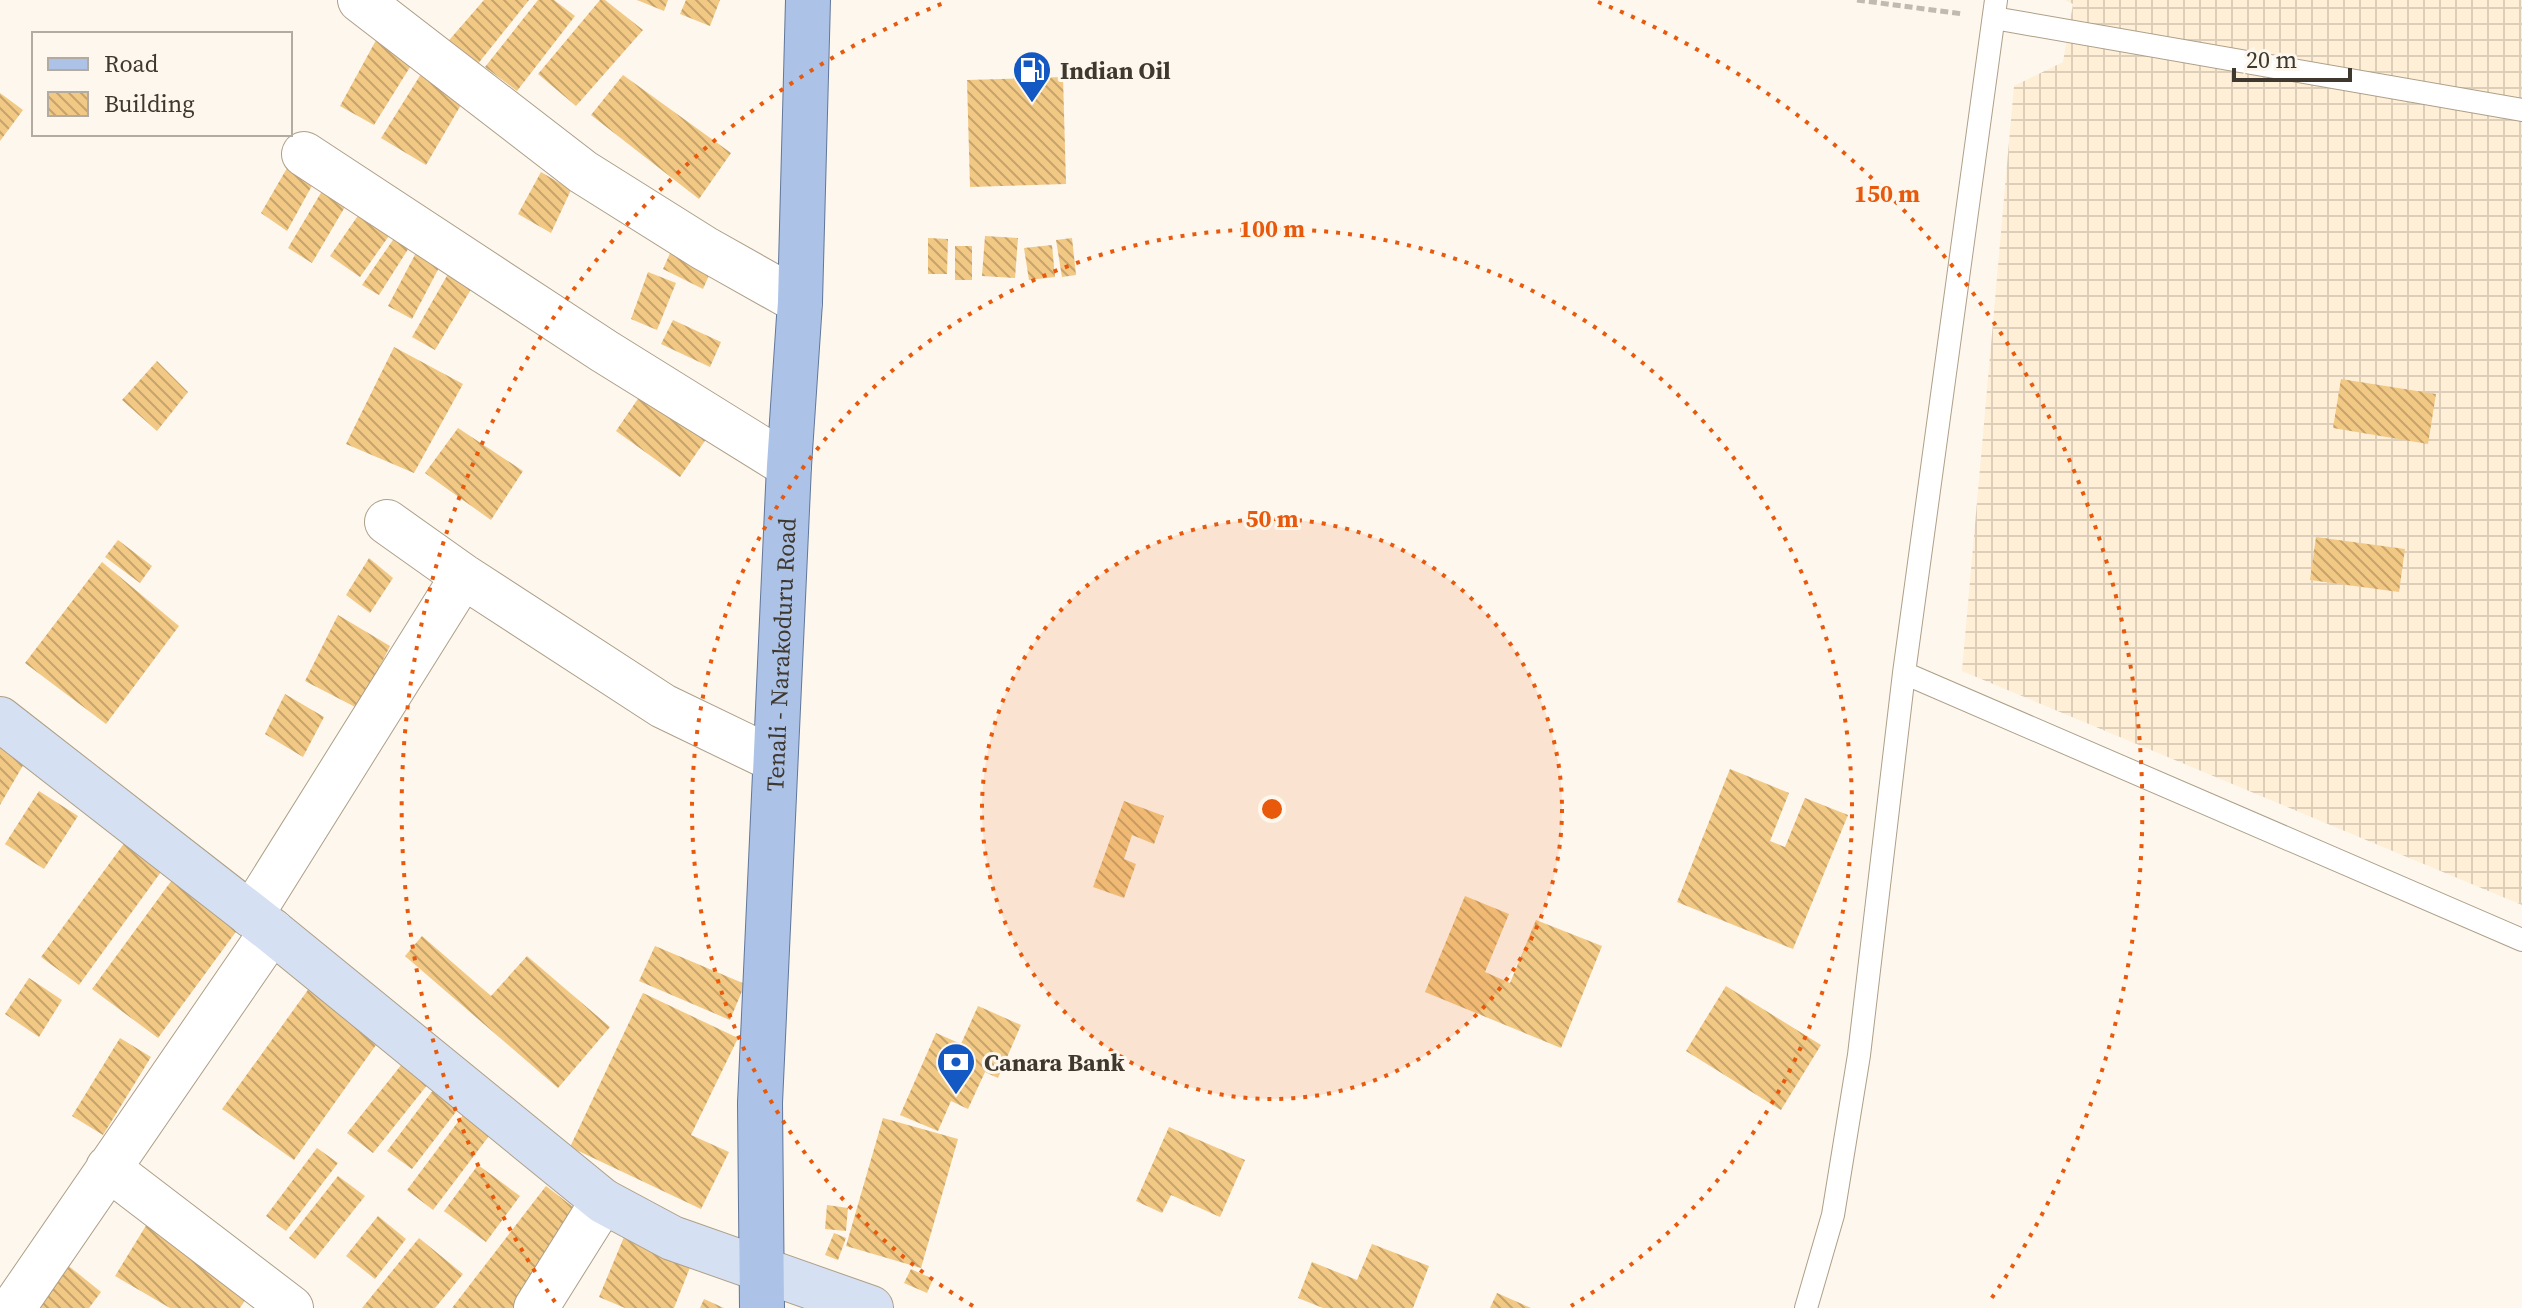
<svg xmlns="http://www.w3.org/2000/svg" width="2522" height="1308" font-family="'Source Serif 4',serif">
	<defs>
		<pattern id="industrial-grid" width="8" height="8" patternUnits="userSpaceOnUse" patternTransform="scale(2)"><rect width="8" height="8" fill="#ffefd6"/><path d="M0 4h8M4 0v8" fill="none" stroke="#dcceb8"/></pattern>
		<pattern id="building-back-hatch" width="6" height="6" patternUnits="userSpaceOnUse" patternTransform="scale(2)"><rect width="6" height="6" fill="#f2c885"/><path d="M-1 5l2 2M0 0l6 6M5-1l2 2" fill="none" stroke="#c5a36d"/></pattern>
	</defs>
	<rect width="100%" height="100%" fill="#fdf7ed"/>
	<path fill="url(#industrial-grid)" d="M2065,0h457v905l-560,-234 52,-585 49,-24 10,-58z"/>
	<path fill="url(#building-back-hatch)" d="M484,0h45l-56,70 -29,-24z
		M538,0h16l21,16 -58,75 -32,-24z
		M600,0h5l38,30 -67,76 -38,-32z
		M637,0h31l-4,11z
		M686,0h34l-10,26 -30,-12z
		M380,33l35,26 -41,66 -34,-19z
		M426,66l39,32 -39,67 -45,-27z
		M623,75l108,78 -32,46 -108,-84z
		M1063,77l3,107 -96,3 -3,-107z
		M0,93l23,17 -23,31z
		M294,156l25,17 -32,58 -26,-18z
		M541,172l30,18 -20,43 -33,-19z
		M325,186l24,14 -37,63 -24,-15z
		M364,207l27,26 -31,44 -30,-21z
		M397,234l15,9 -33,52 -17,-10z
		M985,236l33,2 -3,40 -33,-2z
		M928,238l20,1 -1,35h-19z
		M1072,238l4,37 -14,2 -6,-37z
		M676,240l39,22 -12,27 -40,-20z
		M1052,245l3,32 -26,3 -5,-32z
		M955,246h17v34h-17z
		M418,249l24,13 -30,57 -24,-13z
		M452,267l24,14 -41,69 -23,-13z
		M648,272l28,11 -19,47 -26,-11z
		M673,320l48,22 -11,25 -49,-23z
		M394,347l69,37 -49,89 -68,-29z
		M157,361l31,31 -31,39 -35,-31z
		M2341,379l95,15 -8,50 -95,-16z
		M646,387l65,45 -31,45 -64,-46z
		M458,428l65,43 -32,49 -66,-47z
		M2316,537l89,12 -6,43 -89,-12z
		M118,540l34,26 -12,17 -35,-26z
		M369,558l24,20 -23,35 -24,-18z
		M102,562l77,64 -73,98 -81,-61z
		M338,615l52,31 -31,63 -54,-28z
		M285,694l39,23 -21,40 -38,-23z
		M0,747l25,15 -25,43z
		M1730,769l59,24 -19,48 15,6 20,-49 43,17 -55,134 -116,-47z
		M39,791l39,25 -34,53 -39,-25z
		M1124,801l40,15 -10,28 -22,-9 -8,24 12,5 -12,34 -31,-11z
		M128,838l38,27 -87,120 -38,-28z
		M172,880l66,49 -80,109 -66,-49z
		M1465,896l44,18 -24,58 25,11 26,-63 66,26 -41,102 -136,-56z
		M422,936l69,60 36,-40 83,71 -52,61 -153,-132z
		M655,946l90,38 -15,36 -91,-39z
		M29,978l33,22 -23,37 -34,-23z
		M1726,986l95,59 -40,65 -95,-59z
		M310,987l71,51 -87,122 -72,-51z
		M643,993l95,45 -47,97 38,17 -28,57 -131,-62z
		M978,1006l43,19 -23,53 -13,-6 -17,37 -17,-8 -13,30 -38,-16 36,-82 25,11z
		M120,1038l31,19 -48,78 -31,-19z
		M406,1059l26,20 -59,74 -26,-20z
		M440,1081l25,19 -53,69 -25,-18z
		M466,1111l26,21 -59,78 -26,-20z
		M883,1118l75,21 -37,129 -75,-22z
		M1169,1127l76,33 -25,57 -49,-22 -9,18 -26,-12z
		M317,1148l21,15 -52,68 -20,-15z
		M478,1165l42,31 -34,46 -42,-31z
		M338,1176l27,20 -50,63 -26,-21z
		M546,1186l40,31 -71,91h-63z
		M827,1205l21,3 -2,23 -21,-2z
		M158,1206l99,76 -17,26h-70l-55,-32z
		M378,1216l28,23 -31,40 -29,-23z
		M834,1233l12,5 -8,22 -13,-5z
		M624,1237l67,28 -17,43h-49l-26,-11z
		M419,1238l44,36 -28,34h-73z
		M1372,1244l57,22 -16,42h-90l-25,-10 14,-36 45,18z
		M60,1259l41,33 -12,16h-61z
		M911,1269l22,10 -6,14 -23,-10z
		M1497,1293l34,15h-41z
		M704,1299l20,9h-24z"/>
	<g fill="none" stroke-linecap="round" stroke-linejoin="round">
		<defs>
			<path id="service" d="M1994,18l528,92
				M1904,673l618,267
				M1806,1308l27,-93 26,-160 45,-382 92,-673"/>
			<path id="minor" d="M360,0l223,172 121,76 96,54
				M304,154l300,197 185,115
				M387,522l76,54 200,130 112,54
				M251,915l212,-339
				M108,1168l183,140
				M13,1308l259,-377
				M536,1308l67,-107"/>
			<path id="secondary" d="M0,719l272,212 331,270 69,37 199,70"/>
			<g id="primary">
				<path id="s1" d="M762,1308l-2,-205 29,-637 11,-164 8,-302"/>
			</g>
		</defs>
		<use href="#service" stroke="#ae9f88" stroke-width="24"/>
		<use href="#minor" stroke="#ae9f88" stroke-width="46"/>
		<use href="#secondary" stroke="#ae9f88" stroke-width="46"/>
		<use href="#primary" stroke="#61779b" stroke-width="46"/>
		<path stroke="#c0bab0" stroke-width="5" stroke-dasharray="8 4" stroke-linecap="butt" d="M1857,0l106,14"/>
		<use href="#service" stroke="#fff" stroke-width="22"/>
		<use href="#minor" stroke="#fff" stroke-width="44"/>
		<use href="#secondary" stroke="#d5e0f2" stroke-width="44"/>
		<use href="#primary" stroke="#acc2e6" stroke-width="44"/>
	</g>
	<circle cx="1272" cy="809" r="290" fill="#e8590c" fill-opacity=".12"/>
	<g fill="none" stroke="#e8590c" stroke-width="4" stroke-dasharray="4 8">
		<circle cx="1272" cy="809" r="290"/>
		<path d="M973 1306A580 580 0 1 1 1571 1306"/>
		<path d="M555 1302A870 870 0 0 1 946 2M1598 2A870 870 0 0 1 1989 1302"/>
	</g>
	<defs>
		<symbol id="fuel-pin" viewBox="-11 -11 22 30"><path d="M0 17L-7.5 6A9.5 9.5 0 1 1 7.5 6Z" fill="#1358c3" stroke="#fdf7ed"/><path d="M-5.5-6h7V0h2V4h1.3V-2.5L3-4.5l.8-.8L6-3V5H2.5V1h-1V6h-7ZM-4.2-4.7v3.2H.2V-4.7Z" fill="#fff"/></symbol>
		<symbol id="bank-pin" viewBox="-11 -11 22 30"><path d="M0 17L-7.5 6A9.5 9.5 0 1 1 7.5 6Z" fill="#1358c3" stroke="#fdf7ed"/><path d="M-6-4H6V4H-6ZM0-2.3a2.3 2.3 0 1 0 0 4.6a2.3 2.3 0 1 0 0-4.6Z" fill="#fff"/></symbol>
	</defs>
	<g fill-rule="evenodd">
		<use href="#fuel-pin" x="1010" y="48" width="44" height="60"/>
		<use href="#bank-pin" x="934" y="1040" width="44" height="60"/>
	</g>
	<g text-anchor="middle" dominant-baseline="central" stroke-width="6" stroke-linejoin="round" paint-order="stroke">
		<g font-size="24" font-weight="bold" fill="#3e382f" stroke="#fdf7ed" text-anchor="start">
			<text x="1060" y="70">Indian Oil</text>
			<text x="984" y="1062">Canara Bank</text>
		</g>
		<g font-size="24" fill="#3e382f" stroke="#fdf7ed">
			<text stroke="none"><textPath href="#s1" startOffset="654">Tenali - Narakoduru Road</textPath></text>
		</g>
	</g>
	<circle cx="1272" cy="809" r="12" fill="#e8590c" stroke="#fdf7ed" stroke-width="4"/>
	<g font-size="24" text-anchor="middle" font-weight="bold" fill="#e8590c" stroke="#fdf7ed" stroke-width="6" stroke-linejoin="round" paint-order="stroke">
		<text x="1887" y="202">150 m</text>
		<text x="1272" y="237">100 m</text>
		<text x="1272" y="527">50 m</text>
	</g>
	<rect x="32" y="32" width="260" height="104" fill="#fdf7ed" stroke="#b1aba1" stroke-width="2"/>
	<rect x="48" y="58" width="40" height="12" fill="#acc2e6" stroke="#b1aba1" stroke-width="2"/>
	<text x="104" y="72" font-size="24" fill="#3e382f">Road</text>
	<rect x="48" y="92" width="40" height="24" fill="url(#building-back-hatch)" stroke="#b1aba1" stroke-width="2"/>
	<text x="104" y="112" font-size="24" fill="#3e382f">Building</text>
	<path d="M2234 68v12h116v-12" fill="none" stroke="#3e382f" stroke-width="4"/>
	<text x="2246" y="68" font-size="24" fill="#3e382f" stroke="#fdf7ed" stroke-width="6" paint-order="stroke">20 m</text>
</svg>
